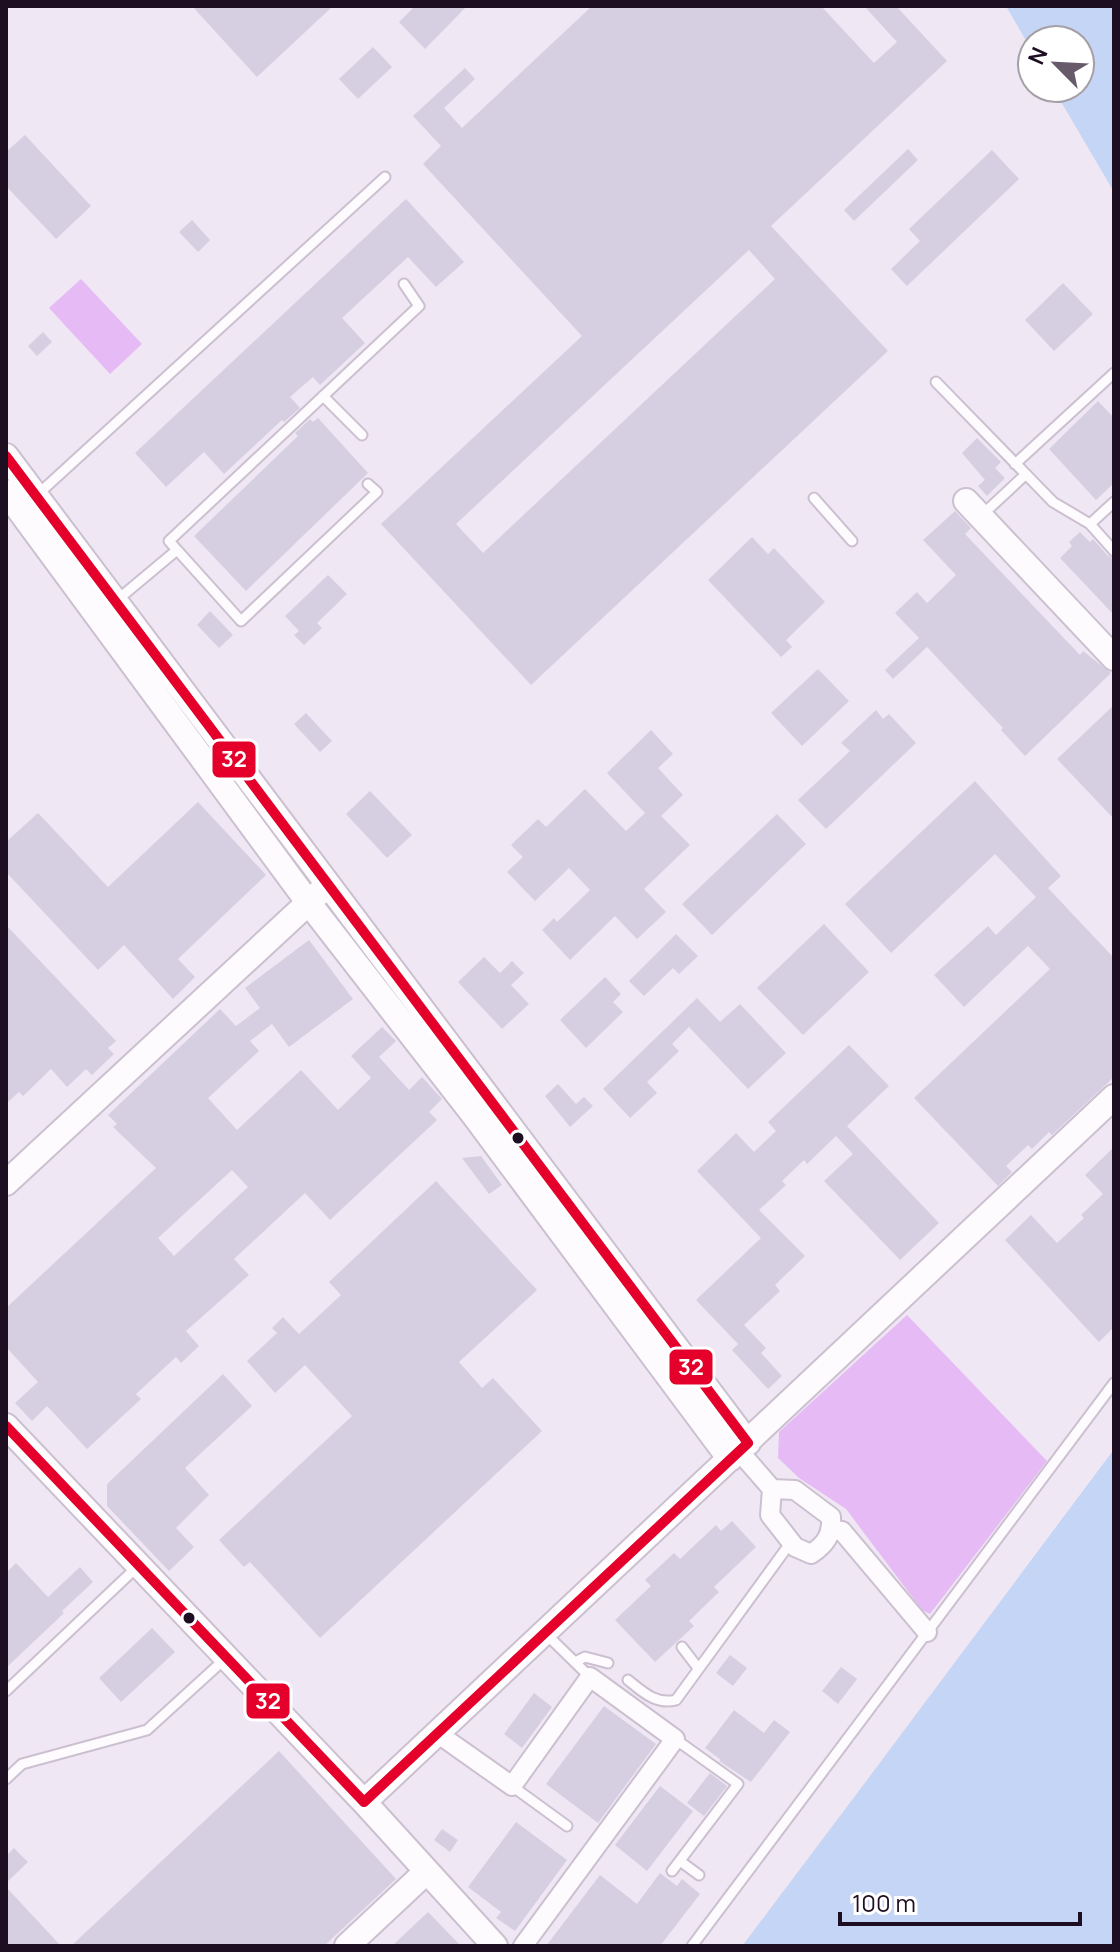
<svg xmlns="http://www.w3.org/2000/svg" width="1120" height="1952" font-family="Manrope,sans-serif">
	<rect width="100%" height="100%" fill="#f0e7f4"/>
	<path fill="#e6baf5" d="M81,279l61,65 -32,30 -61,-66z
		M907,1315l140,146 -117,153 -8,-4 -76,-101 -47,-31 -21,-20 1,-26z"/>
	<path fill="#c5d5f5" d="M1006,6h108v186l-61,-104h27v-48h-48v11z
		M1114,1449v497h-372z"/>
	<path fill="#f0e7f4" d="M1114,1445v4l-250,335 -122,162h-4z"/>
	<path fill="#d6cfe1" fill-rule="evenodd" d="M192,6h141l-76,71z
		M415,6h52l-42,43 -26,-27z
		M592,6h229l53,57 23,-21 -33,-36h32l51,55 -176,165 117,125 -357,334 -150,-161 201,-188 -159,-172 18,-18 -28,-30 52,-48 10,11 -31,29 18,20zM749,250l26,29 -292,274 -27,-29z
		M373,47l19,20 -34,32 -19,-20z
		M25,135l66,71 -35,33 -50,-53v-34z
		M908,149l10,11 -64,61 -10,-11z
		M992,150l27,29 -112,107 -16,-17 29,-28 -11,-12z
		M406,199l58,63 -28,25 -28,-30 -66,61 23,25 -45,42 -7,-8 -23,20 10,11 -16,14 -2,-2 -58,54 -20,-22 -38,35 -31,-34z
		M192,220l18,20 -12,12 -19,-20z
		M1063,283l30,31 -39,37 -29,-31z
		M43,332l9,10 -15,14 -9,-10z
		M1098,401l16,17v65l-18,17 -47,-51z
		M318,418l50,55 -122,118 -52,-55 104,-100 -3,-3 15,-14 3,3z
		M977,438l24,24 -6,6 10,10 -18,18 -9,-10 7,-6 -23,-27z
		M955,511l16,17 -6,6 115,121 3,-4 28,22 -86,83 -24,-26 2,-2 -76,-81 -34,32 -8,-9 34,-32 -24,-25 22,-21 10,11 29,-28 -33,-35z
		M1080,532l10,10 3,-3 15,17 6,2v57l-54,-57 12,-12 -3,-4z
		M752,537l16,17 6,-6 51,54 -39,38 6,7 -11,10 -73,-77z
		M328,575l19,19 -30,29 5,5 -18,17 -10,-10 5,-4 -14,-15z
		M210,611l23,24 -14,13 -22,-23z
		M818,669l31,32 -47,45 -31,-33z
		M1114,705v114l-57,-60z
		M876,710l7,9 6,-5 27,29 -90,86 -28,-29 52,-49 -9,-8z
		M306,713l26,28 -12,11 -26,-28z
		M651,730l22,24 -15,14 25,27 -22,21 29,29 -46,44 22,23 -29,27 -22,-23 -45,44 -28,-30 12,-12 3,4 33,-32 -21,-22 -34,33 -28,-29 16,-15 -12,-12 27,-26 8,8 39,-38 41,42 19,-18 -38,-40z
		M975,781l86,95 -13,12 66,70v119l-62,58 -3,-3 -17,17 -4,-4 -22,21 6,6 -14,14 -84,-88 136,-129 -22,-23 -64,61 -30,-32 54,-49 8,9 40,-38 -41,-43 -104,99 -46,-49z
		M370,791l42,44 -25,23 -41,-44z
		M198,802l68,73 -88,84 17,18 -22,22 -49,-54 -26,25 -92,-98v-30l32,-29 70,74z
		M777,814l29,30 -94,91 -30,-31z
		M824,924l45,48 -66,63 -46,-47z
		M6,925l110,116 -8,7 6,6 -22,21 -6,-6 -19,18 -16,-18 -28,27 -4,-4 -13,12z
		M676,934l22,22 -19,18 -6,-6 -29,28 -15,-15z
		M309,940l44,59 -64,48 -17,-23 -22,17 9,10 -51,47 29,32 64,-60 37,40 33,-32 -20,-22 31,-29 14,14 -17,16 30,33 13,-13 20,22 -13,13 8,8 -107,100 -25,-27 -71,66 15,16 -63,56 13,15 -18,17 -5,-6 -40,37 5,5 -54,50 -40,-43 -15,15 -17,-18 23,-21 -32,-35v-39l150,-140 -43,-41 4,-3 -9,-9 112,-106 16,17 24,-18 -15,-20zM232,1170l16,17 -74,69 -16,-18z
		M484,957l16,16 12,-12 12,12 -13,12 18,19 -27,25 -44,-47z
		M605,977l16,17 -8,8 10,10 -37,36 -26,-28z
		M697,998l23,24 20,-18 46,49 -38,36 -59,-62 -17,17 7,7 -32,31 10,11 -27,25 -27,-29z
		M849,1045l40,41 -42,40 92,97 -39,37 -76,-79 29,-27 -17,-18 -29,28 -3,-4 -22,21 4,4 -27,25 46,46 -30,29 5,6 -36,34 22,23 -5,5 21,23 -14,13 -36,-39 6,-6 -42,-44 65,-62 -64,-67 39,-38 18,19 22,-21 -8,-9z
		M558,1084l18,20 8,-7 9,9 -23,21 -25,-31z
		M1114,1147v180l-15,15 -94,-102 26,-25 26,28 27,-25 -3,-3 22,-21 -18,-19z
		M481,1156l21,29 -13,9 -27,-36z
		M436,1181l101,109 -78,72 23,26 11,-10 49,53 -222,207 -70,-76 -6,5 -25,-27 133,-124 -47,-51 -30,28 -28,-32 30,-28 -5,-5 11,-11 16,17 42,-39 -12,-13z
		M223,1374l29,32 -67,62 24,27 -33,33 18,19 -25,24 -62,-65v-22z
		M732,1521l24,26 -42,40 5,5 -30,29 5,5 -39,36 -40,-42 36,-34 -6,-6 29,-27 6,6 36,-34 5,6z
		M16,1563l32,34 32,-30 13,15 -31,29 2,2 -58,55v-95z
		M152,1628l23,24 -54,50 -22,-24z
		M730,1655l17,13 -14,18 -17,-13z
		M841,1667l16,12 -19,25 -16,-13z
		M534,1693l18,14 -30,41 -18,-14z
		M604,1706l52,38 -58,79 -52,-39z
		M734,1710l30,23 10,-13 16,12 -39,50 -32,-21 2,-1 -16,-12z
		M279,1751l117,128 -72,67h-253z
		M710,1773l17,13 -23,30 -17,-13z
		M660,1786l33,25 -46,60 -32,-26z
		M516,1822l51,38 -52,71 -19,-13 5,-6 -33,-25z
		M442,1829l16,11 -8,12 -16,-12z
		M14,1848l14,14 -22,21v-27z
		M660,1873l17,13 5,-7 18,15 -40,52h-114l54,-71 37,29z
		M6,1887l55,59h-55z
		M428,1912l33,34h-69z"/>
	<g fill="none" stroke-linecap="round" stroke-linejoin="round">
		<defs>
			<path id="service" d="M936,382l117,120 37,22 24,-22
				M323,396l39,39
				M1015,464l99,-91
				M368,484l9,8 -136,129 -72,-80 250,-235 -15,-22
				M36,496l349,-319
				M814,498l38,43
				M981,516l44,-41
				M1090,524l24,27
				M116,601l61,-51
				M545,1633l45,44
				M682,1647l16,21
				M575,1662l10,-5 23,6
				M628,1680c15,12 28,25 48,20l115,-158
				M6,1691l131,-124
				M6,1779l16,-15 125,-34 79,-72
				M512,1786l55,40
				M680,1861l19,14
				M672,1871l66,-87 -63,-45
				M692,1946l422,-563"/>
			<path id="minor" d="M739,1451l33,38 -2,26 25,32 16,7c15,-10 21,-19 20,-37l-36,-27 -23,-1
				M832,1530l10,1 85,101
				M437,1733l75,53 78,-109 85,62 -152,207"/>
			<path id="tertiary" d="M6,456l742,987
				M6,492l302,410 165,212 257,345
				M966,501l148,157
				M6,1183l315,-292
				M6,1426l358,376 131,144
				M364,1802l750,-705
				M347,1946l79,-74"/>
		</defs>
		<use href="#service" stroke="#ccc0d0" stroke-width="13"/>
		<use href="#minor" stroke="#ccc0d0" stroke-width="22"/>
		<use href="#tertiary" stroke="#ccc0d0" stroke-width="28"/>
		<use href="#service" stroke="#fdfbfd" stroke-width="9"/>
		<use href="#minor" stroke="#fdfbfd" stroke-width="18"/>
		<use href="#tertiary" stroke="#fdfbfd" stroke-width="24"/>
		<defs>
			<path id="bus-1" d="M6,456l742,987 -384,359 -358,-376"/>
		</defs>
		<use href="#bus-1" stroke="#fff" stroke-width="16"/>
		<use href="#bus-1" stroke="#e4002b" stroke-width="10"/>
	</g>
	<g fill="#1d0e21" stroke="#fff" stroke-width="3">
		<circle cx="518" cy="1138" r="7"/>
		<circle cx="189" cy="1618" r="7"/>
	</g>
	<g stroke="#fff" stroke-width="3">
		<rect x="211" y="740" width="46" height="39" rx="8" fill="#e4002b"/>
		<rect x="668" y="1348" width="46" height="38" rx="8" fill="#e4002b"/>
		<rect x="245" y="1682" width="46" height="38" rx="8" fill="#e4002b"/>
	</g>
	<g font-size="22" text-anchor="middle" font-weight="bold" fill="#fff">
		<text x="234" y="767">32</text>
		<text x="691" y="1375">32</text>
		<text x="268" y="1709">32</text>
	</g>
	<rect width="1120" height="1952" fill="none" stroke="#1d0e21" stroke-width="16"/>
	<g transform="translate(1056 64) rotate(294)"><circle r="38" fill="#ffffff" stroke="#a59fa6" stroke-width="2"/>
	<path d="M0-6L14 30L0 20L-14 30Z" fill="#675a6b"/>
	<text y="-12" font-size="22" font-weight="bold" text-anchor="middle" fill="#1d0e21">N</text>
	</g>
	<path d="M840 1912v12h240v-12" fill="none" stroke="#1d0e21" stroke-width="4"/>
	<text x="852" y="1912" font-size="24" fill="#1d0e21" stroke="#ffffff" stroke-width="6" paint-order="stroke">100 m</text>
</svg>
